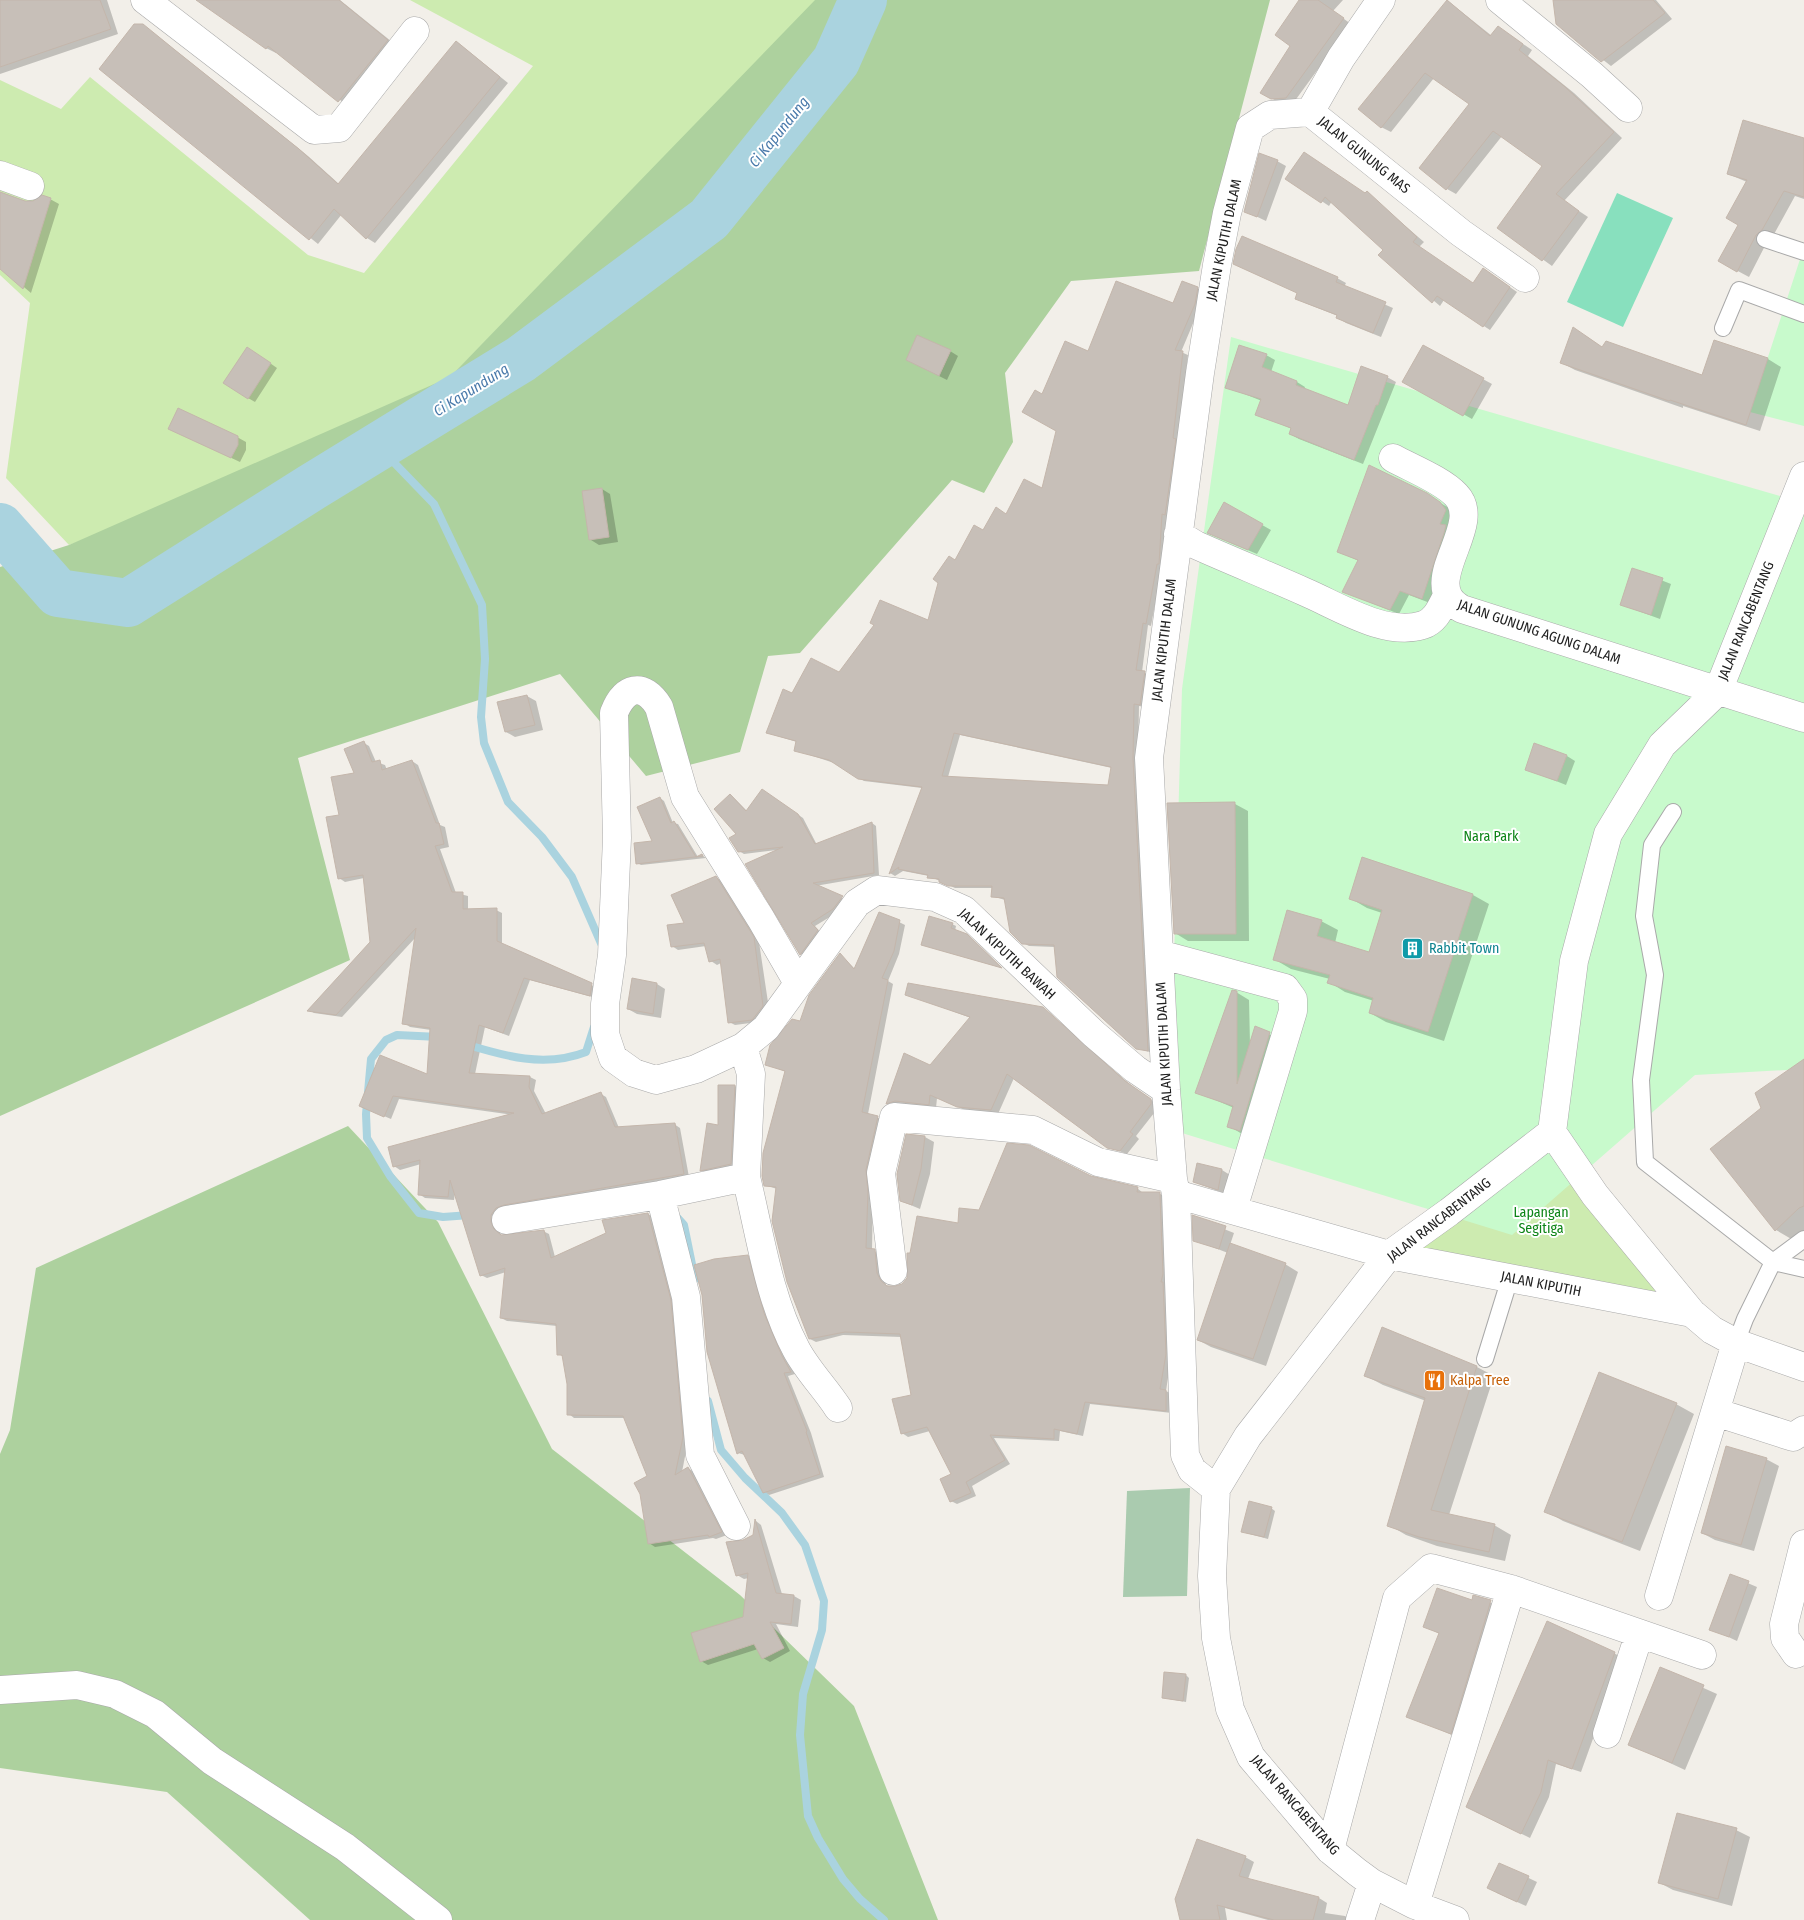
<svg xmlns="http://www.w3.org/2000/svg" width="1804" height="1920" font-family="'Fira Sans Condensed',sans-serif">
	<rect width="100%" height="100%" fill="#f2efe9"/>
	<path fill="#cdebb0" d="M410,0h413l-373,377 -249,124 -132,44 -63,-67 24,-175 -30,-28v-195l61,29 29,-32 218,178 56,18 169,-207z
		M1551,1143l121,159 -258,-53z"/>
	<path fill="#add19e" d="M815,0h455l-71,271 -128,10 -66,92 8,69 -29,51 -32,-13 -152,173 -32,3 -28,96 -94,24 -86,-102 -262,84 52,202 -350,156v-549l69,-22 381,-168z
		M348,1126l90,96 114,227 188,146 114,111 84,214h-628l-143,-128 -167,-24v-314l10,-24 26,-162z"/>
	<path fill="#aacbaf" d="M1190,1488l-3,108 -64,1 4,-106z"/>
	<path fill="#c8facc" d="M1804,247v179l-54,-14z
		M1231,337l573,166v566l-109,6 -183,160 -343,-106 13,-440z"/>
	<path fill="#88e0be" d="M1617,193l56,25 -50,109 -56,-25z"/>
	<path fill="#0003" fill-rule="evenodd" d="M18,0h89l11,34 -118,40v-68z
		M199,0h141l57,46 -49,60 -71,-54 -1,1 -10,-5z
		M1301,0h42l-10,11 18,13 -57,78 -14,1 -18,-10 30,-47z
		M1561,0h95l16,19 -61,47 -54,-42z
		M1448,1l44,35 6,-9 34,23 -4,6 46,37 48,45 -58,63 24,16 -36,49 -53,-38 45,-62 -42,-30 -46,58 -9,-5 24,-85 -37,-26 -43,54 -10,-5z
		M151,31l157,125 31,28 118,-142 51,41 -133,160 -8,-5 -25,-24 -24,30 -218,-175z
		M1804,139v60l-9,-3 -22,40 -6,6 -18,35 -30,-16 21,-37 7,-42 -19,-8z
		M1277,161l9,5 -20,55 -21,-10z
		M1287,178l80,15 57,49 -5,5 55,38 17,-11 26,18 -27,38 -46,-30 -4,6 -60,-51 4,-5 -52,-49 -3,5z
		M0,193l25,9 25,-3 9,5 -28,89 -31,-26z
		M1234,264l103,14 9,5 -2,4 49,21 -12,29 -35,-14 -8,-5v-2l-33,-13 -9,-5 2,-5z
		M1197,288l6,3 -3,16 -19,45 7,3 -10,87 -16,125 -11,59 -3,-1 -6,47 8,3 -5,32 -6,-1 -1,56 15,291 -17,-5 -81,-101 -26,-1 -6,-3 -18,-43 -13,-4 1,-8h-38l-26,-12 -26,-5 -8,5 -5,-3 32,-85 -58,-7 -30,-18 -39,-13 2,-8 -30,-9 26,-39 47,-20 88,-52 28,-61 27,-30 59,-41 15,-59 -10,-32 42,-47 85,-47zM960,735l152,33 -3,18 -161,-9z
		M1586,336l17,12 100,28 12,-34 53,17 13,8 -21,64 -77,-25v2l-108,-38 -13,-7z
		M1424,347l68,37 -20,35 -68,-38z
		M950,351l8,5 -11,24 -40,-20z
		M254,352l23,16 -22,34 -7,-4z
		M1266,355l9,5 -4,12 26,10 8,5 -1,3 45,16 38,-29 9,5 -33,82 -64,-25 -9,-5 2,-5 -35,-15 5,-13 -35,-14z
		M178,433l59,4 9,5v8l-6,12z
		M602,489l8,5 8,48 -19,3 -8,-5z
		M1418,490l31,18 5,23 -24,72 -21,-8 -10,19 -55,-22 15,-31 -20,-9z
		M1225,504l46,26 -14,24 -40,-17z
		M1633,569l38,15 -11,35 -38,-14z
		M527,696l9,5 7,29 -28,7 -9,-5z
		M364,743l5,3 7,16 9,3 2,5 25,-9 6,4 22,60 5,2 4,20 -9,2 16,44 12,3v15l28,-1 6,3v32l96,43 -2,10 -66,-18 -21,56 -24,-9 -10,47 55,3 6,3 -2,11 12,23 55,-20 5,3 13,31 55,-4 6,4 9,49 -193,49 6,10 41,-5 6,3 6,23 93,-43 6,3 22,87 12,137 -6,31 6,-4 6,4 33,63 -11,4 -3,-1 -58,9 -6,-4 -1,-67 -23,-58h-51l-5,-4 -1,-30 -4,-27 -6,-3 -1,-28 -50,-5 -6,-3 5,-46 -19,6 -6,-3 -26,-83 -1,8 -29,-2 -6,-4 2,-30 -21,6 -6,-4 119,-51 -114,-16 -8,20 -31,-13 68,-30 3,-46 -21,-3 -6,-4 12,-86 -74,80 -28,-4 -5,-3 63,-68 -8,-64 -19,4 -6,-4 1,-62z
		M1567,756l8,5 -9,24 -40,-16z
		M767,793l36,25 14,27 55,-22 4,3 3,49 -64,11 31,14 -8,12 -23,14 7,8 -17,23 -4,-3 -54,-90 30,-14 -33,4 -5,-3 -1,-17 -7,-39 17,17z
		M660,798l4,3 9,22 5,1 20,33 4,-2 4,3 -65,7 -4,-2 17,-21z
		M1235,804l13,7 1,130h-61l-13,-8z
		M716,877l6,4 37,61 10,67 -11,13 -23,3 -6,-3 -8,-59 -4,2 -6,-4 -5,-15 -28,4 -6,-4z
		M1473,895l16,9 -45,137 -58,-19 -16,-9 4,-12 -29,-9 -16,-10 1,-3 -39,-10 -17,-10 47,-38 17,9 -3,13 34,11 13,-41 -15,-5 -17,-10z
		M899,922l6,3 -6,29 -11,27 5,3 -25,130 16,6 -11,76 -1,54 8,4 6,31 9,3 8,-3 56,-60 20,-14 112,-34 46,11 6,5h16l6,4 6,161 -5,33 6,3v19l-82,-9 -7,32 -23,-5 -1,10 -65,-3 16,26 -38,22 4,10 -19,8 -6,-3 2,-26 -23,-44 -22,6 -6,-4 10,-37 -11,-59 -58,-2 -27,7 -6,-3 -33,-150 -12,-4 21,-113 -20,-8 35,-41 39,-68 15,14z
		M952,924l4,2 -1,5 16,7 31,30 -80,-23z
		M657,984l8,5 -4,29 -24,-4 -9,-5z
		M1236,992l13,8 1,45 6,-17 27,13 -41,93 -13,-8 5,-18 -37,-16z
		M906,994l137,15 89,77 25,18 1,4 -22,28 3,3 -12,15 -19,-7 -94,-69 -16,36 -33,-4 -28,-12 -1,10 -42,-1 -7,-4 43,-37 41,-48z
		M1804,1065v165l-11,10 -17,-10 -64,-80 51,-42z
		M735,1086l3,2 -3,78 -30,6 -4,-2z
		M907,1135l18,2 9,5 -4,32 -10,35 -19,-8z
		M1222,1170l8,5 -4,19 -32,-12z
		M1194,1217l40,16 -4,12 55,19 13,8 -32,94 -55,-19 -13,-7 30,-87 -34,-13z
		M747,1257l5,3 34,100 9,14 -7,2 23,57 13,44 -55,18 -5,-3 -19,-37 -7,-2z
		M1382,1328l95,39 17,9 -45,139 45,10 17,10 -6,26 -68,-15 -31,-11 -17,-10 37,-124 -43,-16 -17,-9z
		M1676,1404l18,10 -54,137 -77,-30 -17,-10z
		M1766,1459l13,7 -25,85 -39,-11 -13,-7z
		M1271,1508l4,3 -7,28 -22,-6z
		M756,1521l5,4 21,69 12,2 7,4 -3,27 -22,-3 14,27 -20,11 -7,-4 -5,-9 -50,16 -7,-4 43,-43 5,-40 -5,1 -7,-4 6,-34 11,-6z
		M1731,1576l26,11 -20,54 -26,-12z
		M1474,1597l25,9 -40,132 -51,-22 32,-82 -16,-8 48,-24z
		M1614,1653l8,5 -41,114 -25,-8 -7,33 -19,41 -54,-26z
		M1661,1669l56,25 -32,76 -56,-26z
		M1186,1675l3,3 -3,24 -23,-4z
		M1736,1830l14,7 -18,69 -59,-16 -13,-7z
		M1245,1857l9,5 -6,17 71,19 8,5 -2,10 20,3 6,4h-83l-43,-12 2,12h-46z
		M1500,1864l37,18 -11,24 -29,-13z"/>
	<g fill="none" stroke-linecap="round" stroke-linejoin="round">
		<path stroke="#aad3df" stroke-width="8" d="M378,446l56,58 48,101 3,54 -4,58 3,26 24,59 34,35 30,40 31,71
			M439,1037l-42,-2 -11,5 -15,19 -5,55 1,24 23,38 29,37 24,4 27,-2
			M465,1044c39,12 80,24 121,8l8,-25
			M675,1215l9,10 11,54
			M708,1401l13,49 24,28 37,35 23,32 19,56 -2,29 -19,64 -3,41 8,81 10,22 25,41 17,20 24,21"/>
		<path stroke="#aad3df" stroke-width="48" d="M0,527l58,66 70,10 184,-116 209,-128 188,-140 127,-158 27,-61"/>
	</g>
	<path fill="#c7bfb8" stroke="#c4b6ab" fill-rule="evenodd" d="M0,0h100l11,29 -111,38z
		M196,0h143l49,40 -50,62 -70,-56 -2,3z
		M1299,0h19l26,18 -58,80 -15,1 -11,-6 30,-47 -15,-11z
		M1447,0l43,36 8,-10 25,18 -4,6 45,36 50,46 -58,62 23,17 -37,50 -45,-33 45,-62 -49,-35 -47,59 -27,-22 50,-64 -44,-31 -44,55 -23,-19z
		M1553,0h100l12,13 -64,49 -45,-38z
		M134,24h9l32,26 124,99 39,35 118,-143 44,36 -134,162 -32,-30 -25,31 -210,-171z
		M1743,120l61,18v59l-20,-6 -22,39 -6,5 -19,37 -19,-11 20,-36 -12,-7 21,-38 -20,-6z
		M1304,152l61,41 2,-2 50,46 -4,5 60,41 10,-15 27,19 -27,40 -46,-31 -5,7 -54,-48 5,-5 -58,-53 -4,6 -36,-24z
		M1259,153l19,7 -21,57 -13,-5z
		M0,192l25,9h8l9,-6 9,3 -28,91 -23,-20z
		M1242,236l96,41 -2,5 50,20 -13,31 -37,-15 1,-3 -42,-16 2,-6 -64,-29 3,-15z
		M1116,281l57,22 9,-22 16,6 -3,17 -20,46 8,1 -10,87 3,1 -11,76 -3,-1 -3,50h-2l-11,60 -3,-1 -7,47 9,1 -5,34 -6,-1 -1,55 15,292 -12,-2 -79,-72 -3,-32 -32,-1 -12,-12 -6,-34 -13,-1 1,-11h-44l-9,-4v-3l-12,-1 1,-3 -30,-6 1,-2 -10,7 33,-87 -64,-8 -29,-19 -35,-9 2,-10 -30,-8 17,-44 9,4 19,-35 28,14 35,-47 -4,-2 10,-23 48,20 10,-37 -5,-4 16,-23 6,4 19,-35 9,5 13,-23 10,7 18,-35 18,9 14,-57 -34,-19 13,-22 7,4 23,-53 23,10zM954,733l157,34 -3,18 -166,-9z
		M1573,327l29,20 4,-6 96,34 12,-35 54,18 -22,67 -76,-25 -1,1 -109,-38z
		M917,335l34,15 -12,26 -33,-16z
		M1239,345l28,9 -5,13 35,14 -1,4 52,20 13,-39 27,10 -10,29h-2l-22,55 -65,-26 2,-6 -36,-13 6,-16 -36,-11z
		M1423,345l61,33 -21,38 -61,-34z
		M247,347l24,16 -23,36 -25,-16z
		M178,408l60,28v9l-7,13 -63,-29z
		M1369,465l58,28 13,9 6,8 -6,14 6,1 -2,8 -22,66 -22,-8 -10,19 -48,-18 16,-32 -21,-8z
		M602,488l7,49 -20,3 -7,-49z
		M1224,502l39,22 -15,26 -41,-17z
		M1632,568l31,10 -12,37 -31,-10z
		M527,695l8,30 -30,7 -8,-30z
		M364,741l8,21 8,-2 2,10 30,-10 24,63h3l5,21 -9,2 17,46h11v17l34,-1v33l95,42 -2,13 -66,-18 -21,55 -24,-8 -10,48 61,3 -1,11 13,27 59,-22 14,35 60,-4 9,51 -180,31 -8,3 -5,7v7l3,7 7,6 43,-5 7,28 55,-25 -4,-13 46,-7 23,87 12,137 -8,38 13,-8 34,65 -13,5 -1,-2 -60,9 -8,-50 -6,-11 13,-7 -24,-60 -56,-1v-31l-5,-29h-5l-1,-31 -56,-6 5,-50 -25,8 -30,-96 -2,17 -30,-2 2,-35 -27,7 -5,-20 126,-34 -121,-17 -9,21 -25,-11 21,-51 47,19 3,-46 -28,-4 14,-96 -80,87 -29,-4 63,-69 -7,-67 -25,4 -12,-62 13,-2 -8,-38 23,-4 -10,-24z
		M1534,743l33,12 -10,26 -32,-11z
		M762,789l36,25 17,30 57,-22 2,51 -61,10 30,13 -10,13 -22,14 7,7 -18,25 -55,-91 38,-17 -45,5 -9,-14 7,-4 -22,-25 16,-15 16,17z
		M660,797l11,26 3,-2 22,36 6,-3 1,2 -67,8 -2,-21 18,-2 -15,-34z
		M1235,802l1,132h-62l-7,-131z
		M1362,857l111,37 -45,138 -59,-19 4,-15 -46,-15 3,-8 -57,-15 14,-50 35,10 -5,16 52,16 13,-42 -33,-11z
		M716,876l38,61 9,69 -11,14 -24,3 -8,-64 -11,3 -5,-19 -33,4 -4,-22 17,-2 -13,-28z
		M879,912l21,8 -6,31 -12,27 6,2 -26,132 16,4 -12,54 2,22 -2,56 9,1 2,24 4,8 6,5h8l7,-2 5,-6v-25h3l7,-37 41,7 1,-15 20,2 28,-67 22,2 62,31 47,11 -1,5h23v4l3,78 -2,8h2l3,72 -6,35 6,1v21l-81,-9 -8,32 -23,-5v10l-64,-4 15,25 -39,22 5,11 -21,9 -10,-23 11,-5 -24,-47 -26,7 -9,-35 19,-4 -11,-61 -55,-2 -36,7 -22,-57 -15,-61 4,-34 -12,-1 -2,-10 1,-23 22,-82 -20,-6 5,-20 22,-26 8,2 9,-26 31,-42 14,16z
		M929,916l24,7 -2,5 16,6 35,34 -81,-23z
		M632,978l25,5 -4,31 -26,-5z
		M908,983l135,24 82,74 26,18v5l-21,28 3,2 -13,17 -13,-3 -100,-74 -16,36 -34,-3 -27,-12 -1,10 -34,-4 -9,3 18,-51 26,12 40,-48 -65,-22z
		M1232,990l5,1v93l18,-58 15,6 -30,99 -13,-4 6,-21 -38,-13z
		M1804,1059v147l-5,2 -24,23 -65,-82 51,-41 -6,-15z
		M718,1085h17l-4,79 -31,7 7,-48 11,2z
		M906,1134l19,2 -4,33 -9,36 -12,-4 -3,-27z
		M1197,1163l25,6 -4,21 -25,-8z
		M1192,1215l34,11 -7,23 -26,-8z
		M1230,1243l56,20 -33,96 -56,-19z
		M748,1255l16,58 18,43 9,16 -7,1 23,58 -1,1 14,42 -57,19 -21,-42 -5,3 -30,-102 -5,-57 -8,-30 20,-6z
		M1382,1327l95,39 -46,144 64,14 -6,28 -70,-15 -32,-11 38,-128 -61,-22z
		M1599,1372l78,31 -55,139 -78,-30z
		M1726,1446l41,12 -26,87 -40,-12z
		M1249,1501l23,6 -8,30 -23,-5z
		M755,1519l21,74 18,2 -3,29 -21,-2 14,26 -22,11 -8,-15 -54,18 -9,-29 52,-16 5,-44 -12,3 -10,-34 17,-2 10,-5z
		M1730,1574l19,7 -20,56 -20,-7z
		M1437,1588l35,12 1,-5 18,5 -40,134 -45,-17 33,-84 -16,-6z
		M1547,1621l68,31 -43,117 -24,-9 -7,32 -20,42 -55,-27z
		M1660,1667l44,18 -32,78 -44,-18z
		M1164,1672l22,2 -3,27 -21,-3z
		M1677,1813l60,15 -19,71 -60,-16z
		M1197,1839l49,17 -7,20 80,21 -6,23h-39l-57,-15 3,15h-40l-5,-21z
		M1499,1863l30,13 -12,26 -30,-14z"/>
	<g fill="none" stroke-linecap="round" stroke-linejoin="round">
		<defs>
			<path id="lane" d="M1765,239l39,13
				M1723,328l16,-38 65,24
				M1673,812l-21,33 -8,71 11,59 -14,105 4,82 128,100 31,7
				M1736,1343l9,-24 28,-57 31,-23
				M1485,1359l25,-81"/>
			<path id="street" d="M145,0l169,130 25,-2 76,-97
				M1381,0l-40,58 -31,54 151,121 64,45
				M1500,0l92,75 36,33
				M0,175l30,11
				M1393,458c18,10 49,22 63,37 30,31 -41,89 6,114l342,109
				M1178,534l18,11c36,16 73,31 109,47 33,14 80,45 118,33 13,-4 18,-18 24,-29
				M1159,954l126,34 8,11v12l-60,198
				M798,983l-37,-64 -76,-122 -26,-90c-16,-26 -35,-20 -45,6l3,125 -5,117 -7,49v30l8,24 21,15 22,7 40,-11 47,-22 23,-19 91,-125 20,-13 58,7 29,13 130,124 41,35 31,21
				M1552,1132l43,63 97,118 20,17 24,13 68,24
				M746,1177c14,57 22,119 50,172 11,21 29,39 42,59
				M1176,1194l213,61 303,58
				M660,1195l26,102 14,158 36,71
				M506,1220l154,-25 86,-18 5,-103 -8,-27
				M893,1271l-12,-98 13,-56 139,13 65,32 75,17
				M1715,1412l78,25 11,-7
				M1216,1489l-24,-19 -7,-15 -9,-261 -3,-15 -7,-89 -17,-332 51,-385 17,-108 10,-52 23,-85 20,-13 40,-3
				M1659,1596l77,-253
				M1796,1654l-11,-16 -1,-14 20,-80
				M0,1690l77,-5 38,9 40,20 57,47 133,86 93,73
				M1607,1734l32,-99
				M1330,1850l67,-252 34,-30 80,21 191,66
				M1415,1905l96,-316
				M1360,1920l12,-37
				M1455,1920l-40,-15 -43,-22 -15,-11 -27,-22 -79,-93 -21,-48 -14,-71 -4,-62 4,-87 32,-53 141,-181 60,-43 103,-80 22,-171 34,-127 54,-89 56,-54 86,-215"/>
		</defs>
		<use href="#lane" stroke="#a9a9a9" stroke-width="18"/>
		<use href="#street" stroke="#a9a9a9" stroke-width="29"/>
		<use href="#lane" stroke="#fff" stroke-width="16"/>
		<use href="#street" stroke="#fff" stroke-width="28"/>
	</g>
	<defs>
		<symbol id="building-square" viewBox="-11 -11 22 22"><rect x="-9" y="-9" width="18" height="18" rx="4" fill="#0f9aa8" stroke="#fff"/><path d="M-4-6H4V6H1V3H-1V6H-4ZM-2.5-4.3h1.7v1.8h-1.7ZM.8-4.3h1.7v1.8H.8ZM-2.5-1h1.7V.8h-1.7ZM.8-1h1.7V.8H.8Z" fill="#fff"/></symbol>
		<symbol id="restaurant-square" viewBox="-11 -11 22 22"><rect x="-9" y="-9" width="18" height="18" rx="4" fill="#e8710a" stroke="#fff"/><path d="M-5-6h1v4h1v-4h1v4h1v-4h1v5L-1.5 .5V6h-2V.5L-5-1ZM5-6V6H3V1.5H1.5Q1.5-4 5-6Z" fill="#fff"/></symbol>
	</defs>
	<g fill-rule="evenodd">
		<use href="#building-square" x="1400" y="936" width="25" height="25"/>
		<use href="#restaurant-square" x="1422" y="1368" width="25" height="25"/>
	</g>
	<g text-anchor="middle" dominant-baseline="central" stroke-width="4" stroke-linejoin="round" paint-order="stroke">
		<g font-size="14" fill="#222" stroke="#fff">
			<text transform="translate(1364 155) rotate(39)">JALAN GUNUNG MAS</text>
			<text transform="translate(1224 240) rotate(-78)">JALAN KIPUTIH DALAM</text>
			<text transform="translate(1746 621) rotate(-68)">JALAN RANCABENTANG</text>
			<text transform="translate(1539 632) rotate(19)">JALAN GUNUNG AGUNG DALAM</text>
			<text transform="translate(1164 640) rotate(-83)">JALAN KIPUTIH DALAM</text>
			<text transform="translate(1007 954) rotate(43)">JALAN KIPUTIH BAWAH</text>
			<text transform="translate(1164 1044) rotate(-93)">JALAN KIPUTIH DALAM</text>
			<text transform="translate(1439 1220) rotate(-38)">JALAN RANCABENTANG</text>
			<text transform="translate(1541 1284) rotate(11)">JALAN KIPUTIH</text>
			<text transform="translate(1295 1805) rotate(49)">JALAN RANCABENTANG</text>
		</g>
		<g font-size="14" fill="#0c8416" stroke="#fff">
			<text x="1491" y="836">Nara Park</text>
			<text x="1541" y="1212">Lapangan<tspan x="1541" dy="16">Segitiga</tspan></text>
		</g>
		<g font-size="14" fill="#0d838f" stroke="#fff" text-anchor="start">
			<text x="1429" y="948">Rabbit Town</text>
		</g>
		<g font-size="14" fill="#c56008" stroke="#fff" text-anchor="start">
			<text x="1450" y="1380">Kalpa Tree</text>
		</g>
		<g font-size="15" font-style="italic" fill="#4a7aab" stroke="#fff">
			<text transform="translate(779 132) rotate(-51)">Ci Kapundung</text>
			<text transform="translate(471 390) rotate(-32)">Ci Kapundung</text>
		</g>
	</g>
</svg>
